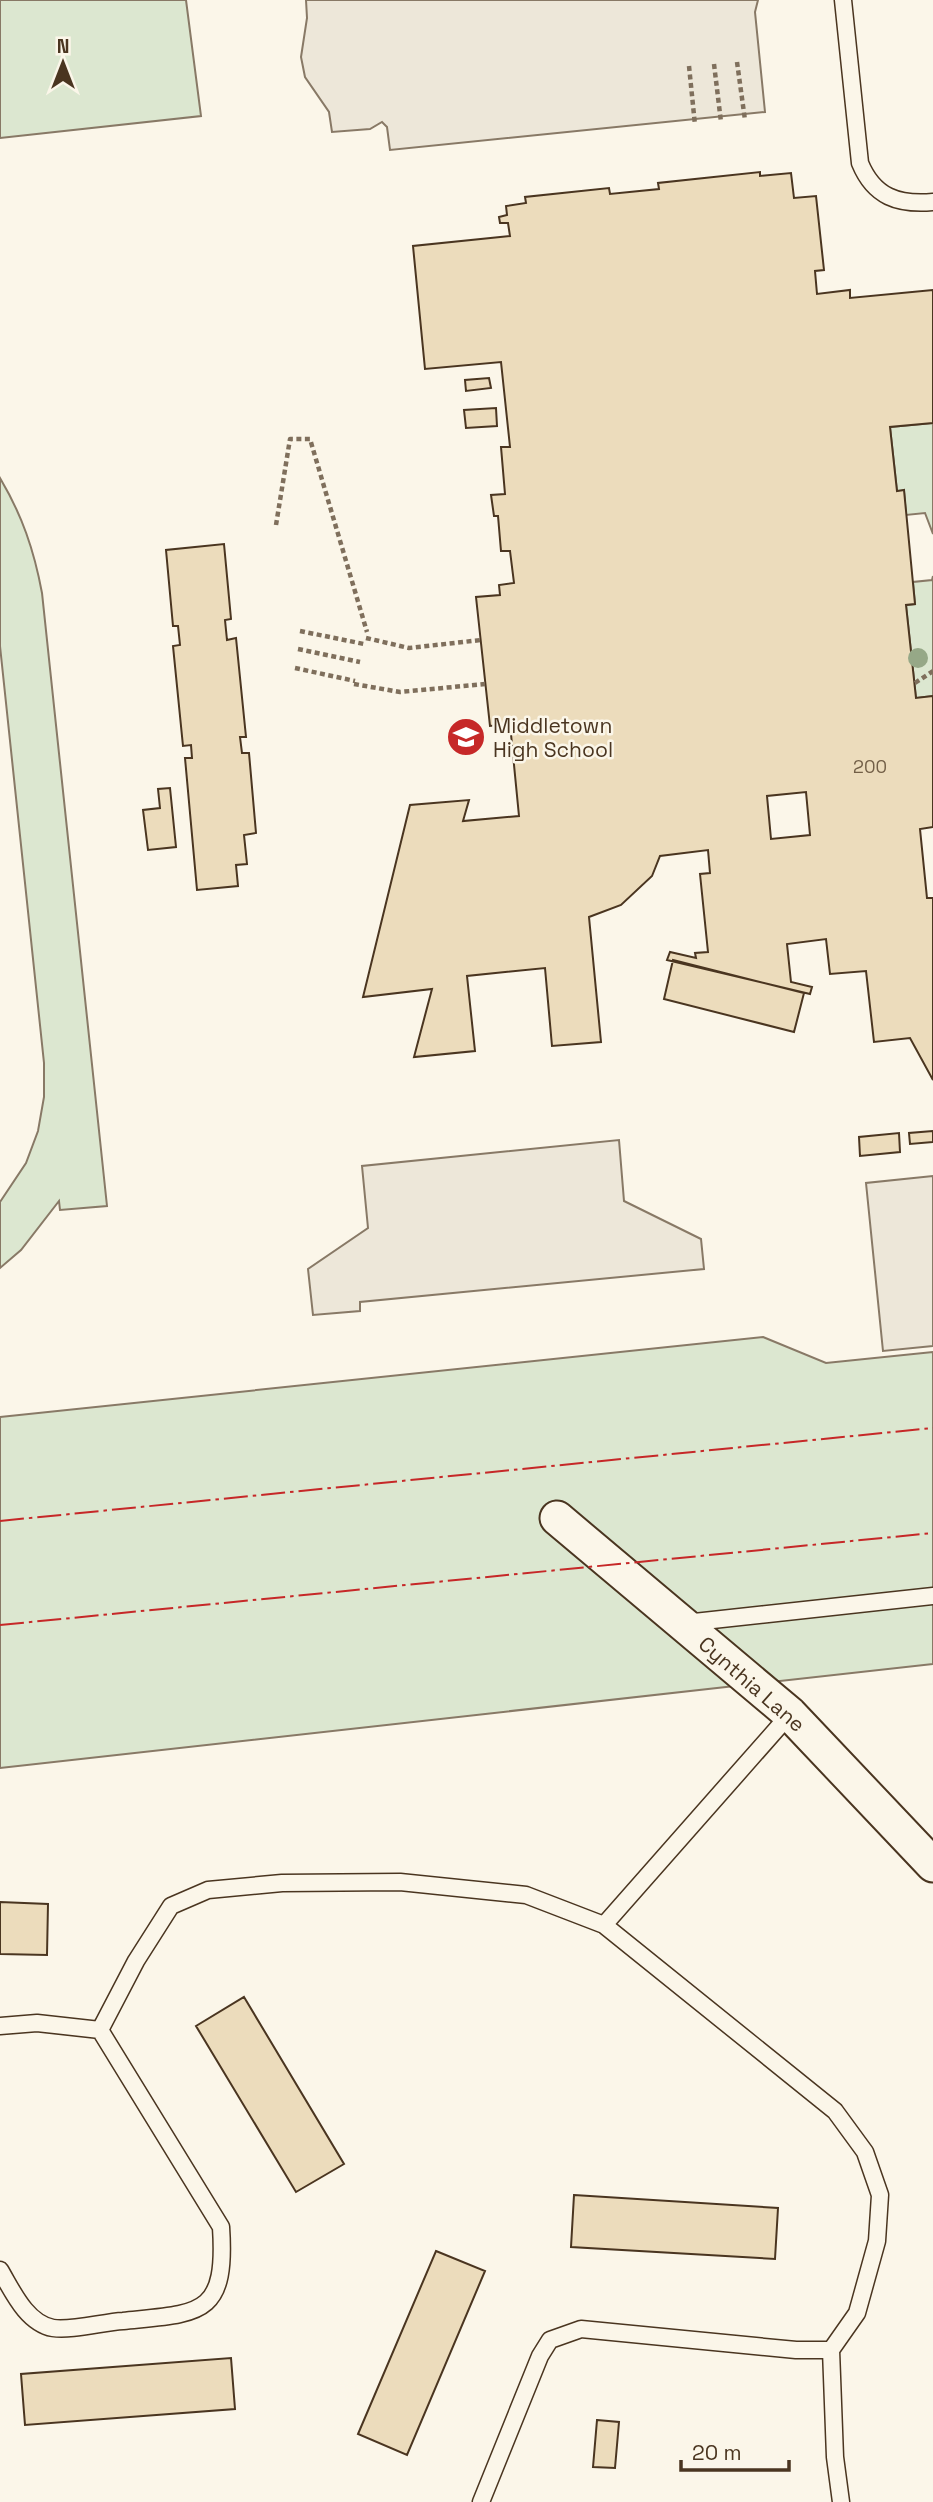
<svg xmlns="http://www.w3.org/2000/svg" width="933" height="2502" font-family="'Space Grotesk',sans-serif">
	<rect width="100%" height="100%" fill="#fbf6e9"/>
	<path fill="#dce7d0" stroke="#887966" stroke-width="2" d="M0,0h186l15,116 -201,22z
		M933,423v111l-8,-21 -19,2 -2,-24h-7l-7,-64z
		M0,478c22,37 34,72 42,115l65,613 -47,4 -1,-9 -38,49 -21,18v-66l26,-39 12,-32 6,-34v-34l-44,-417z
		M933,576v120l-17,2 -10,-93 9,-1 -2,-22 19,-2z
		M763,1337l63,26 107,-11v312l-933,104v-351z"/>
	<path fill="#ede7d9" stroke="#887966" stroke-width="2" d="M306,0h452l-3,12 10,100 -375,38 -3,-23 -5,-5 -12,7 -38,3 -3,-20 -24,-35 -4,-20 6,-39z
		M619,1140l5,61 77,38 3,30 -344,33v9l-47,4 -5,-46 60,-41 -6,-62z
		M933,1176v170l-50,5 -17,-168z"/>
	<path fill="#ecdcbc" stroke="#4a3520" stroke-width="2" fill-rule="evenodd" d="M760,172v4l31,-3 3,25 22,-2 8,74 -9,1 2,23 33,-4v8l83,-8v133l-43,4 7,64 7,-1 11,114 -9,1 10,93 17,-2v131l-13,2 7,69h6v182l-23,-42 -36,4 -8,-71 -36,3 -4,-35 -39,5 4,38 21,5 -2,7 -143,-34 3,-8 26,6 -1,-5 13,-1 -8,-78 10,-1 -2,-23 -48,6 -8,20 -31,29 -32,12 12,125 -49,4 -7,-78 -78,8 8,75 -61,6 18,-68 -69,8 47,-192 59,-5 -6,21 56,-5 -9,-92 -20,2 -14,-129 24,-2 -1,-10 15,-2 -4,-32h-9l-3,-35h-4l-3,-21 14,-1 -4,-47h9l-9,-85 -76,7 -12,-123 97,-10 -2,-13h-8l-1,-6 8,-2 -1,-9 20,-3 -1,-6 84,-9 1,6 49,-5 -1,-6zM806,792l4,43 -39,4 -4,-43z
		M489,378l2,10 -25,3 -1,-11z
		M496,408l1,18 -31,2 -2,-18z
		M224,544l7,75 -6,1 2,20 9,-2 10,99h-6l2,16h7l7,80 -12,2 3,29 -11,1 2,21 -41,4 -12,-132h7l-1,-13 -8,1 -10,-100 7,-1 -2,-19h-5l-7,-76z
		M170,788l6,59 -28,3 -5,-40 17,-2 -2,-19z
		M673,960l131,33 -10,39 -130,-33z
		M933,1131v11l-23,2 -1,-11z
		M899,1133l1,19 -40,4 -1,-19z
		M0,1902l48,2 -1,51 -47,-1z
		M244,1997l100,167 -48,28 -100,-166z
		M574,2195l204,13 -3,51 -204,-12z
		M436,2251l49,20 -78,184 -49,-21z
		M231,2358l4,51 -210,16 -4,-51z
		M597,2420l22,2 -4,46 -22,-1z"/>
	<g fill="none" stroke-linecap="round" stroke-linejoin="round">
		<defs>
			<path id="service" d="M843,0l17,163c14,34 38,42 73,39
				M685,1623l248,-27
				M604,1925l186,-211
				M0,2026l37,-3 63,7 121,197c6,90 -21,86 -98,94 -19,1 -52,10 -70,7 -27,-5 -41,-38 -53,-58
				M100,2030l36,-69 35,-55 37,-16 74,-7 118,-1 126,13 78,30 231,186 30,41 15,43 -3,46 -20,72 -26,37
				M481,2502l59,-146 10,-16 31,-11 215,21h35l4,107 6,45"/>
			<path id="minor" d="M557,1518l233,196 143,151"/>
		</defs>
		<use href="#service" stroke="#4a3520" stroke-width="19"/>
		<use href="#minor" stroke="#4a3520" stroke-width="37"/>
		<path stroke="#7f6f5c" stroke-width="4.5" stroke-dasharray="5 3.5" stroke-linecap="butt" d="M737,62l8,58
			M714,64l7,58
			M689,66l6,59
			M276,525l14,-86h20l57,193
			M300,631l64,13
			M366,638l43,10 72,-8
			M298,649l62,13
			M295,668l60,13
			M915,683l18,-12
			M354,684l46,8 85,-8"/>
		<use href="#service" stroke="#fbf6e9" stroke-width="16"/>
		<use href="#minor" stroke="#fbf6e9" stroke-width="33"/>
		<path stroke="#c62828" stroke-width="2" stroke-dasharray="24 5 3.5 5" stroke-linecap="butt" d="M0,1521l933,-93
			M0,1625l933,-92"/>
	</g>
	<circle fill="#96a887" cx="918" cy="658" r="10"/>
	<defs>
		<symbol id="school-disc" viewBox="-11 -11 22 22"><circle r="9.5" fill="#c62828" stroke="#fbf6e9"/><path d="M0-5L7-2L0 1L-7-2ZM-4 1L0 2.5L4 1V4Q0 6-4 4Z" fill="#fff"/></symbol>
	</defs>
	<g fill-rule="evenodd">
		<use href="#school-disc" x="444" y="715" width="44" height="44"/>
	</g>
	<g text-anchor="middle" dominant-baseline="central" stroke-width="5" stroke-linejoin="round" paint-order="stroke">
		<g font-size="18" fill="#725f47">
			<text x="870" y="766">200</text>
		</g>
		<g font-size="21" fill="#4a3520" stroke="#fbf6e9" text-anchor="start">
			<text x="493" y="725">Middletown<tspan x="493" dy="24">High School</tspan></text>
		</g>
		<g font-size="21" fill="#4a3520" stroke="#fbf6e9">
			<text transform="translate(752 1684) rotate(41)">Cynthia Lane</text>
		</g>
	</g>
	<g transform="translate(63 63)" stroke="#fbf6e9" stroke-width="5" paint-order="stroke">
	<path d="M0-5L12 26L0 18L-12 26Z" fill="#4a3520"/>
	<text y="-10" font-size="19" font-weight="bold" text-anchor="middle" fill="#4a3520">N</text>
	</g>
	<path d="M681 2460v10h108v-10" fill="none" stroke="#4a3520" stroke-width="3.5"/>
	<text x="692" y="2460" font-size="21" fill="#4a3520" stroke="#fbf6e9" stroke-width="5" paint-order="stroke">20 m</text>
</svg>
